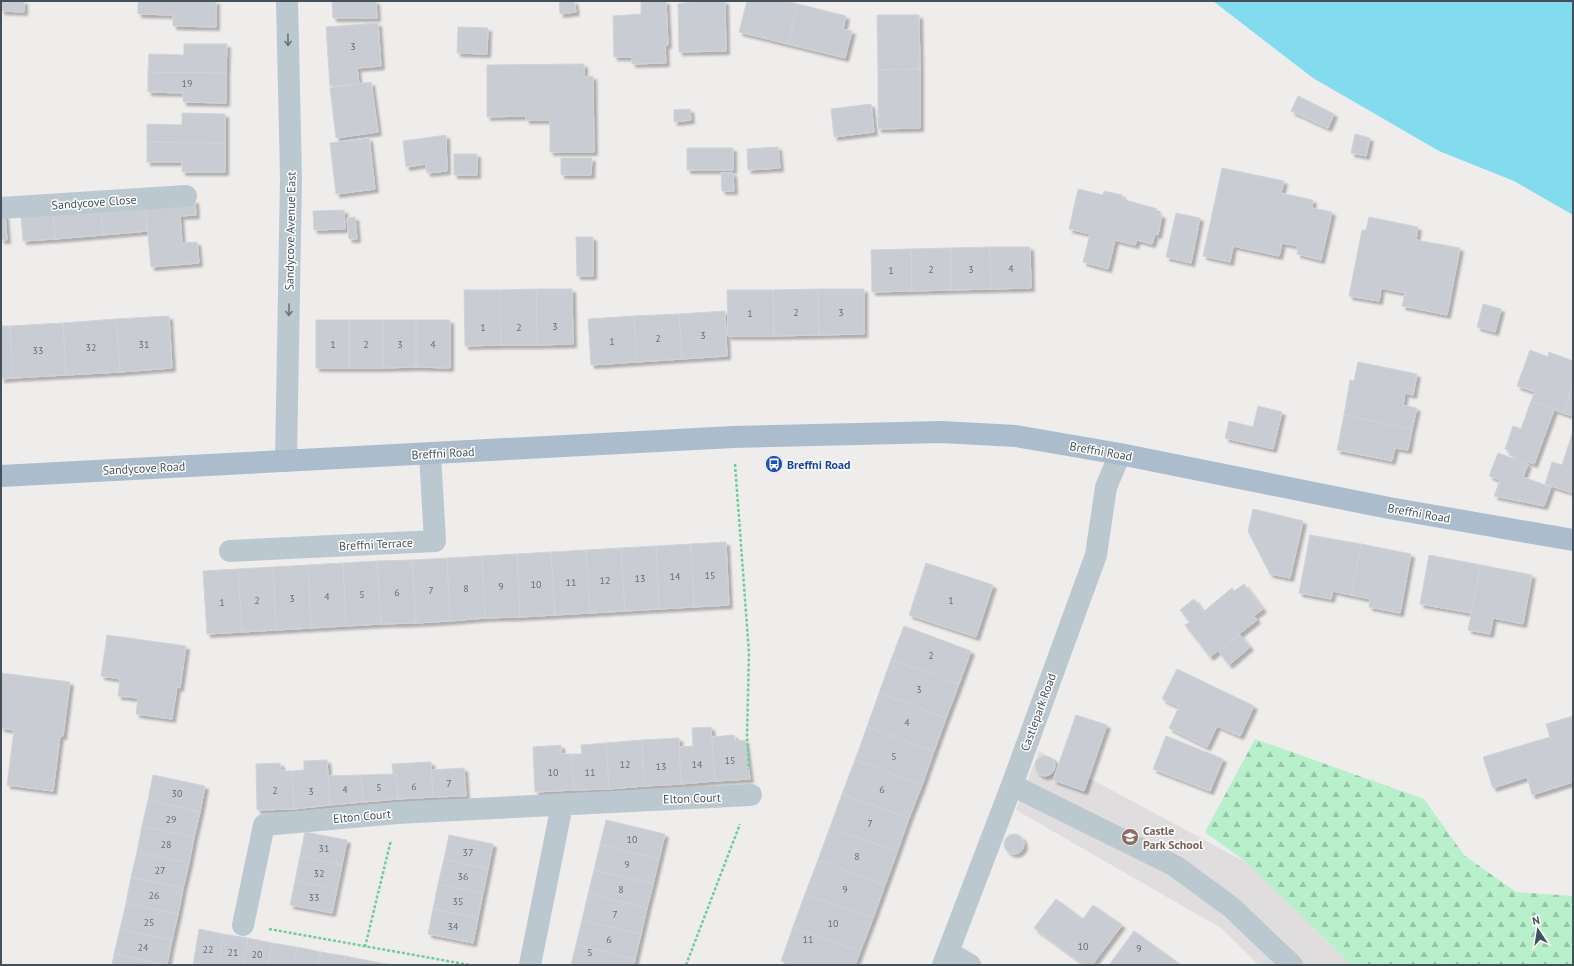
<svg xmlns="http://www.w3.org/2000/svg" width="1574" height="966" font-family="'PT Sans',sans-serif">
	<defs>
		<pattern id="forest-firs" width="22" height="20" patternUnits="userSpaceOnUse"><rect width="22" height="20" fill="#b8f0cb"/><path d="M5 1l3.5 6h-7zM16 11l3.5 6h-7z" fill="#97c5a8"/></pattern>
		<filter id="shadow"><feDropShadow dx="3.5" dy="3.5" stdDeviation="1" flood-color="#0004"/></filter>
	</defs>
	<rect width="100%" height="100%" fill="#efecec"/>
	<path fill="#e0ddde" d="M1039,751l208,112 105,102h-93l-38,-37 -205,-118z"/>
	<path fill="url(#forest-firs)" d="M1255,739l169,60 40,56 52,37 57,4v69h-221l-105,-102 -42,-31z"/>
	<path fill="#83dcee" d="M1213,1h360v214l-59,-34 -75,-30 -126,-73z"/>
	<path fill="#c9ccd2" stroke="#d0d3d9" filter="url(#shadow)" d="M1,1h23v11l-23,-1z
		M138,1h78v26l-43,-1v-11l-35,-1z
		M332,1h44l1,17h-44z
		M559,1h15l2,11 -16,2z
		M641,1h25l2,44h-3l1,18 -34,1v-7h-18l-1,-41 28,-2z
		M696,1h29l1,50 -47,1 -1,-48z
		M747,1h39l12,3 -10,40 -49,-12z
		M798,4l48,12 -3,13 9,2 -7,27 -57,-14z
		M877,15h42l1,54 -42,1z
		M378,23l3,43 -24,2 2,16 -29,2 -4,-59z
		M458,27l30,1 -1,26 -30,-1z
		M184,44h43l-1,29 -78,-1 1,-18 35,1z
		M584,64v13l9,-1 1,76h-44v-32h-24v-4l-39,1v-52z
		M920,69v59l-42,1v-59z
		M148,72l78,1v30l-43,-1v-9l-35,-1z
		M371,82l7,50 -42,6 -6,-50z
		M1298,96l36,18 -6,14 -37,-17z
		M871,104l3,28 -40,5 -3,-28z
		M690,109l1,11 -17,2v-12z
		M182,113l43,1v29l-78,-1v-18l35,1z
		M1355,134l15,4 -4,18 -15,-3z
		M446,135l1,36 -20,2 -1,-9 -20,3 -3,-26z
		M369,138l6,51 -39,5 -6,-51z
		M147,142l78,1v29h-43v-10h-35z
		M778,147l2,21 -32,2 -1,-21z
		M687,148h46v22h-46z
		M454,154h23v21h-23z
		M561,158h31l-1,17h-30z
		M1222,168l62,13 -3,12 32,7 -1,8 20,4 -11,48 -24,-6 1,-8 -16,-3 -3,13 -46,-10 -3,16 -27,-6z
		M721,173h12l1,18h-12z
		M1078,189l25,6 1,-4 18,4v4l35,10 -1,4 6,2 -4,20 -3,-1 -3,10 -15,-4 -2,5 -20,-5 -7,29 -25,-7 7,-28 -21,-5z
		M195,200l1,15 -16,1 2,27 15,-1 2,21 -48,4 -6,-62z
		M145,205l3,26 -45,4 -2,-26z
		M101,209l2,26 -48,4 -2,-26z
		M344,210l1,19 -31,1 -1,-19z
		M53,213l2,26 -32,2 -2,-25z
		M1176,213l24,5 -9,45 -25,-6z
		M1,215h4l2,25h-6z
		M355,217l2,22h-8l-2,-21z
		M1369,217l49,10 -2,13 44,8 -13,67 -45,-9 3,-13 -24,-5 -2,13 -30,-5 13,-66h4z
		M576,237h17v39h-16z
		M990,247l1,42 -40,1v-42z
		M990,247h40l1,41 -40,1z
		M951,248v42l-39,1 -1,-42z
		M911,249l1,42 -40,1 -1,-42z
		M536,289l1,56h-36l-1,-55z
		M536,289h36l1,55 -36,1z
		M818,289h46v45l-45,1z
		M818,289l1,46 -45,1 -1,-46z
		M464,290h36l1,55 -36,1z
		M727,290h46l1,46h-46z
		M1483,304l18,5 -6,23 -18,-5z
		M725,311l2,45 -45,3 -3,-45z
		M679,314l3,45 -45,3 -3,-46z
		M169,316l3,52 -52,4 -4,-53z
		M634,316l3,46 -46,3 -3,-46z
		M116,319l4,53 -54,3 -3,-52z
		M316,320h33v48h-33z
		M349,320h34v48h-34z
		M383,320h33v47l-33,1z
		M416,320h34v48l-34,-1z
		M63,323l3,52 -53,3 -3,-52z
		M1,326h9l3,52 -12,1z
		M1530,350l18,7 1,-5 24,9v23l-10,29 -32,-12 4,-9 -18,-6z
		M1358,362l59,12 -4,21 -8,-2 -2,12 14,3 -5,21 -68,-14 6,-35 4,1z
		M1573,384v32l-10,-3z
		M1531,401l23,9 -20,54 -25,-9 1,-4 -5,-2 8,-23 8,3z
		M1258,406l24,6 -9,37 -48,-11 4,-17 24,6z
		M1344,415l68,14 -4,21 -13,-2 -3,13 -55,-11z
		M1573,431v62l-28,-9 7,-22 10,3z
		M1498,453l30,11 -5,13 28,10 -7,19 -50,-10 6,-16 -11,-4z
		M1253,509l50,12 -13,57 -20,-4 -22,-43z
		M1310,535l51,9 -10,51 -18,-4 -2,8 -32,-6z
		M726,542l3,63 -35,2 -3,-63z
		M691,544l3,63 -35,2 -3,-63z
		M1361,544l50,10 -11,59 -31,-6 1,-8 -19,-4z
		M656,546l3,63 -34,2 -4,-63z
		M621,548l4,63 -35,2 -4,-63z
		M586,550l4,63 -35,2 -4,-63z
		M551,552l4,63 -35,2 -3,-63z
		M517,554l3,63 -35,1 -3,-62z
		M1429,555l52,10 -10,48 -51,-9z
		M482,556l3,62 -35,3 -3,-63z
		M447,558l3,63 -34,2 -4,-63z
		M412,560l4,63 -35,1 -4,-63z
		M377,561l4,63 -35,2 -3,-63z
		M343,563l3,63 -35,2 -3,-63z
		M926,563l67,22 -17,52 -67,-22z
		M308,565l3,63 -35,2 -3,-63z
		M1481,565l51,10 -9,49 -30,-6 -3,16 -22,-4z
		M273,567l3,63 -34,2 -4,-63z
		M238,569l4,63 -35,2 -4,-63z
		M1244,584l19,25 -9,7 3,4 -47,37 -25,-32 5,-3 -10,-12 14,-11 9,13 29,-24 2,3z
		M904,626l67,25 -12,33 -68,-24z
		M107,635l79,11 -6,42 -3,-1 -5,32 -36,-5 2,-16 -20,-2 2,-17 -19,-3z
		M1240,635l10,12 -21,18 -10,-13z
		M891,660l68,24 -13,34 -67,-25z
		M1177,669l77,37 -14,30 -23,-10 -10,21 -38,-19 10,-21 -17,-8z
		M1,673l69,9 -7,54h-3l-7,55 -46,-6 7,-55 -13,-2z
		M879,693l67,25 -12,33 -67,-24z
		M1076,715l31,10 -23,66 -31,-11z
		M1573,716v66l-41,13 -5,-18 -34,11 -10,-31 67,-20 -4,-13z
		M711,727l4,54 -34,3 -2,-37 14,-1 -1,-18z
		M867,727l67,24 -12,34 -67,-25z
		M734,735l1,6 10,-1 5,39 -35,2 -3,-44z
		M1166,736l57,23 -13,32 -57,-22z
		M679,738l2,46 -37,2 -2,-46z
		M642,740l2,46 -35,3 -3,-46z
		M606,743l3,46 -35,1 -3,-36h11l-1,-9z
		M561,745v9h10l3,36 -39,2 -2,-45z
		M1035 766a10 10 0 1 1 20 0a10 10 0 1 1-20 0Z
		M327,760l3,45 -36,4 -2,-38 12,-1v-9z
		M855,760l67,25 -13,33 -67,-24z
		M431,762l2,35 -35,2 -2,-25h-3l-1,-10z
		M280,763l2,8h10l2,38 -37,1 -1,-46z
		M464,768l2,28 -33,1 -2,-27z
		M393,774h3l2,25 -35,3 -2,-27z
		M153,775l52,11 -5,26 -52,-12z
		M361,775l2,27 -33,3 -2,-29z
		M842,794l67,24 -12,34 -67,-25z
		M148,800l52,12 -6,25 -52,-11z
		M606,820l59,14 -6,25 -59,-14z
		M142,826l52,11 -5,26 -52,-11z
		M830,827l67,25 -12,33 -67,-25z
		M305,832l42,8 -5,25 -42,-9z
		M1004 844a10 10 0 1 1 20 0a10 10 0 1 1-20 0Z
		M449,835l44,9 -5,25 -44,-10z
		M600,845l59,14 -6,25 -59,-14z
		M137,852l52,11 -6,25 -52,-11z
		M300,856l42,9 -5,24 -42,-8z
		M444,859l44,10 -5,24 -45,-9z
		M818,860l67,25 -12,33 -68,-24z
		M594,870l59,14 -6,24 -59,-14z
		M131,877l52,11 -5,26 -52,-11z
		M295,881l42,8 -5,24 -42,-8z
		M438,884l45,9 -5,25 -45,-9z
		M588,894l59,14 -6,26 -59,-14z
		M805,894l68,24 -13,34 -67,-25z
		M1056,899l27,20 10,-14 29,20 -30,40h-7l-51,-37z
		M126,903l52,11 -6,26 -52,-11z
		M433,909l45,9 -5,25 -45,-9z
		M582,920l59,14 -6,25 -59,-14z
		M793,927l67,25 -5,13h-62l-12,-4z
		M120,929l52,11 -5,25 -53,-11z
		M199,929l24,5 -5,31h-25z
		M1134,931l47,34h-72z
		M223,934l25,4 -5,27h-25z
		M248,938l24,5 -4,22h-25z
		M272,943l25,4 -4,18h-25z
		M576,945l59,14 -1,6h-63z
		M297,947l24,5 -3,13h-25z
		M321,952l24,4 -2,9h-25z
		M114,954l50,11h-52z
		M345,956l25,5 -1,4h-26z
		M370,961l22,4h-23z"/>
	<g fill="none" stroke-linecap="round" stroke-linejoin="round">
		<path stroke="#6fce9b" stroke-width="2.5" stroke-dasharray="3 2" stroke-linecap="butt" d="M735,464l14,189 -2,84 2,32
			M269,929l201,36
			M365,947l26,-107
			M686,965l54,-141"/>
		<path stroke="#bcc8d0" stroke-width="22" d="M1,208l185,-12
			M286,461l5,-283 -4,-177
			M230,551l205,-10 -5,-87
			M1012,785l163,81 56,41 61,58
			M243,925l21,-100 133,-12 354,-18
			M948,952l22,13
			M530,965l32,-160
			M943,965l69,-180 84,-230 10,-68 14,-33"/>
		<path stroke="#abbdcd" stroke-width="22" d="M1,476l732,-39 208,-5 75,4 104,18 269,54 184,32"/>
	</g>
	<defs><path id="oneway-shaft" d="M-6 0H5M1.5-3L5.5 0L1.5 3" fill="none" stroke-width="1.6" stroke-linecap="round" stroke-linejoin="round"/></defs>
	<g stroke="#68757d">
		<use href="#oneway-shaft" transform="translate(288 40) rotate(89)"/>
		<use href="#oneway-shaft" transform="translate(289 310) rotate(91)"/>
	</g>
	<defs>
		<symbol id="bus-disc" viewBox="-11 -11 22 22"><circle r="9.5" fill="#1a4fb4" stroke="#fff"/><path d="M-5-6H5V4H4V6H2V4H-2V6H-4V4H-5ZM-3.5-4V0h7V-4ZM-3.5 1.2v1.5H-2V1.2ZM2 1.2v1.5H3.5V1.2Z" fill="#fff"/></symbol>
		<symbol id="school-disc" viewBox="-11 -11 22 22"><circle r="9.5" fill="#8d6e63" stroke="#fff"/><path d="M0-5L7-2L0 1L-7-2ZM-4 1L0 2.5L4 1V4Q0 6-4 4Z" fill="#fff"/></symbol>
	</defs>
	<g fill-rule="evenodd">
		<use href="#bus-disc" x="764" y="454" width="20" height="20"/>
		<use href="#school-disc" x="1120" y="827" width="20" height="20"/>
	</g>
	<g text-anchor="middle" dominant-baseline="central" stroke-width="3" stroke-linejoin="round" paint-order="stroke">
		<g font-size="10" fill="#657078">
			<text x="353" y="46">3</text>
			<text x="187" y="83">19</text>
			<text x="1011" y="268">4</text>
			<text x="931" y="269">2</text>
			<text x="971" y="269">3</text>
			<text x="891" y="270">1</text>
			<text x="796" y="312">2</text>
			<text x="841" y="312">3</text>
			<text x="750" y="313">1</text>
			<text x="555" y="326">3</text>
			<text x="483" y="327">1</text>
			<text x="519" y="327">2</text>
			<text x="703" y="335">3</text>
			<text x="658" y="338">2</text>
			<text x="612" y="341">1</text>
			<text x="144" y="344">31</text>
			<text x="333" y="344">1</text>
			<text x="366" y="344">2</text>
			<text x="400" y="344">3</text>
			<text x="433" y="344">4</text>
			<text x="91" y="347">32</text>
			<text x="38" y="350">33</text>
			<text x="710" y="575">15</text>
			<text x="675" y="576">14</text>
			<text x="640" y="578">13</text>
			<text x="605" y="580">12</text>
			<text x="571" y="582">11</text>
			<text x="536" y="584">10</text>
			<text x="501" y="586">9</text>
			<text x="466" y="588">8</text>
			<text x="431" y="590">7</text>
			<text x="397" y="592">6</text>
			<text x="362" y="594">5</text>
			<text x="327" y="596">4</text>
			<text x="292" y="598">3</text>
			<text x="257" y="600">2</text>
			<text x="951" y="600">1</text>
			<text x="222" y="602">1</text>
			<text x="931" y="655">2</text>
			<text x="919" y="689">3</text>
			<text x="907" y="722">4</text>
			<text x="894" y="756">5</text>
			<text x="730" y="760">15</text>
			<text x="625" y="764">12</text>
			<text x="697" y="764">14</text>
			<text x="661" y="766">13</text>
			<text x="553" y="772">10</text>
			<text x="590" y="772">11</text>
			<text x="449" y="783">7</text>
			<text x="414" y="786">6</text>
			<text x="379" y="787">5</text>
			<text x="345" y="789">4</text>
			<text x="882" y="789">6</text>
			<text x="275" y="790">2</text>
			<text x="311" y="791">3</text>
			<text x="177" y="793">30</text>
			<text x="171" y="819">29</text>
			<text x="870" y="823">7</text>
			<text x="632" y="839">10</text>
			<text x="166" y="844">28</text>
			<text x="324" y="848">31</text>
			<text x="468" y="852">37</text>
			<text x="857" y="856">8</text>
			<text x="627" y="864">9</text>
			<text x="160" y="870">27</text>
			<text x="319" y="873">32</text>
			<text x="463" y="876">36</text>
			<text x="621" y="889">8</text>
			<text x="845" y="889">9</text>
			<text x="154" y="895">26</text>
			<text x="314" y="897">33</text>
			<text x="458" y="901">35</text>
			<text x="615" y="914">7</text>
			<text x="149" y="922">25</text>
			<text x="833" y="923">10</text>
			<text x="453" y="926">34</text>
			<text x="609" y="939">6</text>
			<text x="808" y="939">11</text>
			<text x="1083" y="946">10</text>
			<text x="143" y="947">24</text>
			<text x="1139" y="948">9</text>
			<text x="208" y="949">22</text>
			<text x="233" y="952">21</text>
			<text x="590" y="952">5</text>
			<text x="257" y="954">20</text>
		</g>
		<g font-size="12" fill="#44515a" stroke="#fff">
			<text transform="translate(94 202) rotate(-4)">Sandycove Close</text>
			<text transform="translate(290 231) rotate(-89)">Sandycove Avenue East</text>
			<text transform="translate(1101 451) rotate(10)">Breffni Road</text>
			<text transform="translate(443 453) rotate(-3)">Breffni Road</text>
			<text transform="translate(144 468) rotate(-3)">Sandycove Road</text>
			<text transform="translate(1419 513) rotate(10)">Breffni Road</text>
			<text transform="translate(376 544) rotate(-3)">Breffni Terrace</text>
			<text transform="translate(1038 712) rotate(-70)">Castlepark Road</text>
			<text transform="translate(692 798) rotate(-2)">Elton Court</text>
			<text transform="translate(362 816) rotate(-5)">Elton Court</text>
		</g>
		<g font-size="12" font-weight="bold" fill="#164399" stroke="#fff" text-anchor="start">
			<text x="787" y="464">Breffni Road</text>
		</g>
		<g font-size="12" font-weight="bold" fill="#785e54" stroke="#fff" text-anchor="start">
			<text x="1143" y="830">Castle<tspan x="1143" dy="14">Park School</tspan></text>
		</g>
	</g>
	<rect width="1574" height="966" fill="none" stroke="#44515a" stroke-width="4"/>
	<g transform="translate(1538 930) rotate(348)" stroke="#ffffff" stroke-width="3" paint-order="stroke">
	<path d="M0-3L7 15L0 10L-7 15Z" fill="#44515a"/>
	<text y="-6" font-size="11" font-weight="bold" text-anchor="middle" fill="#44515a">N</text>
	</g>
</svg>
